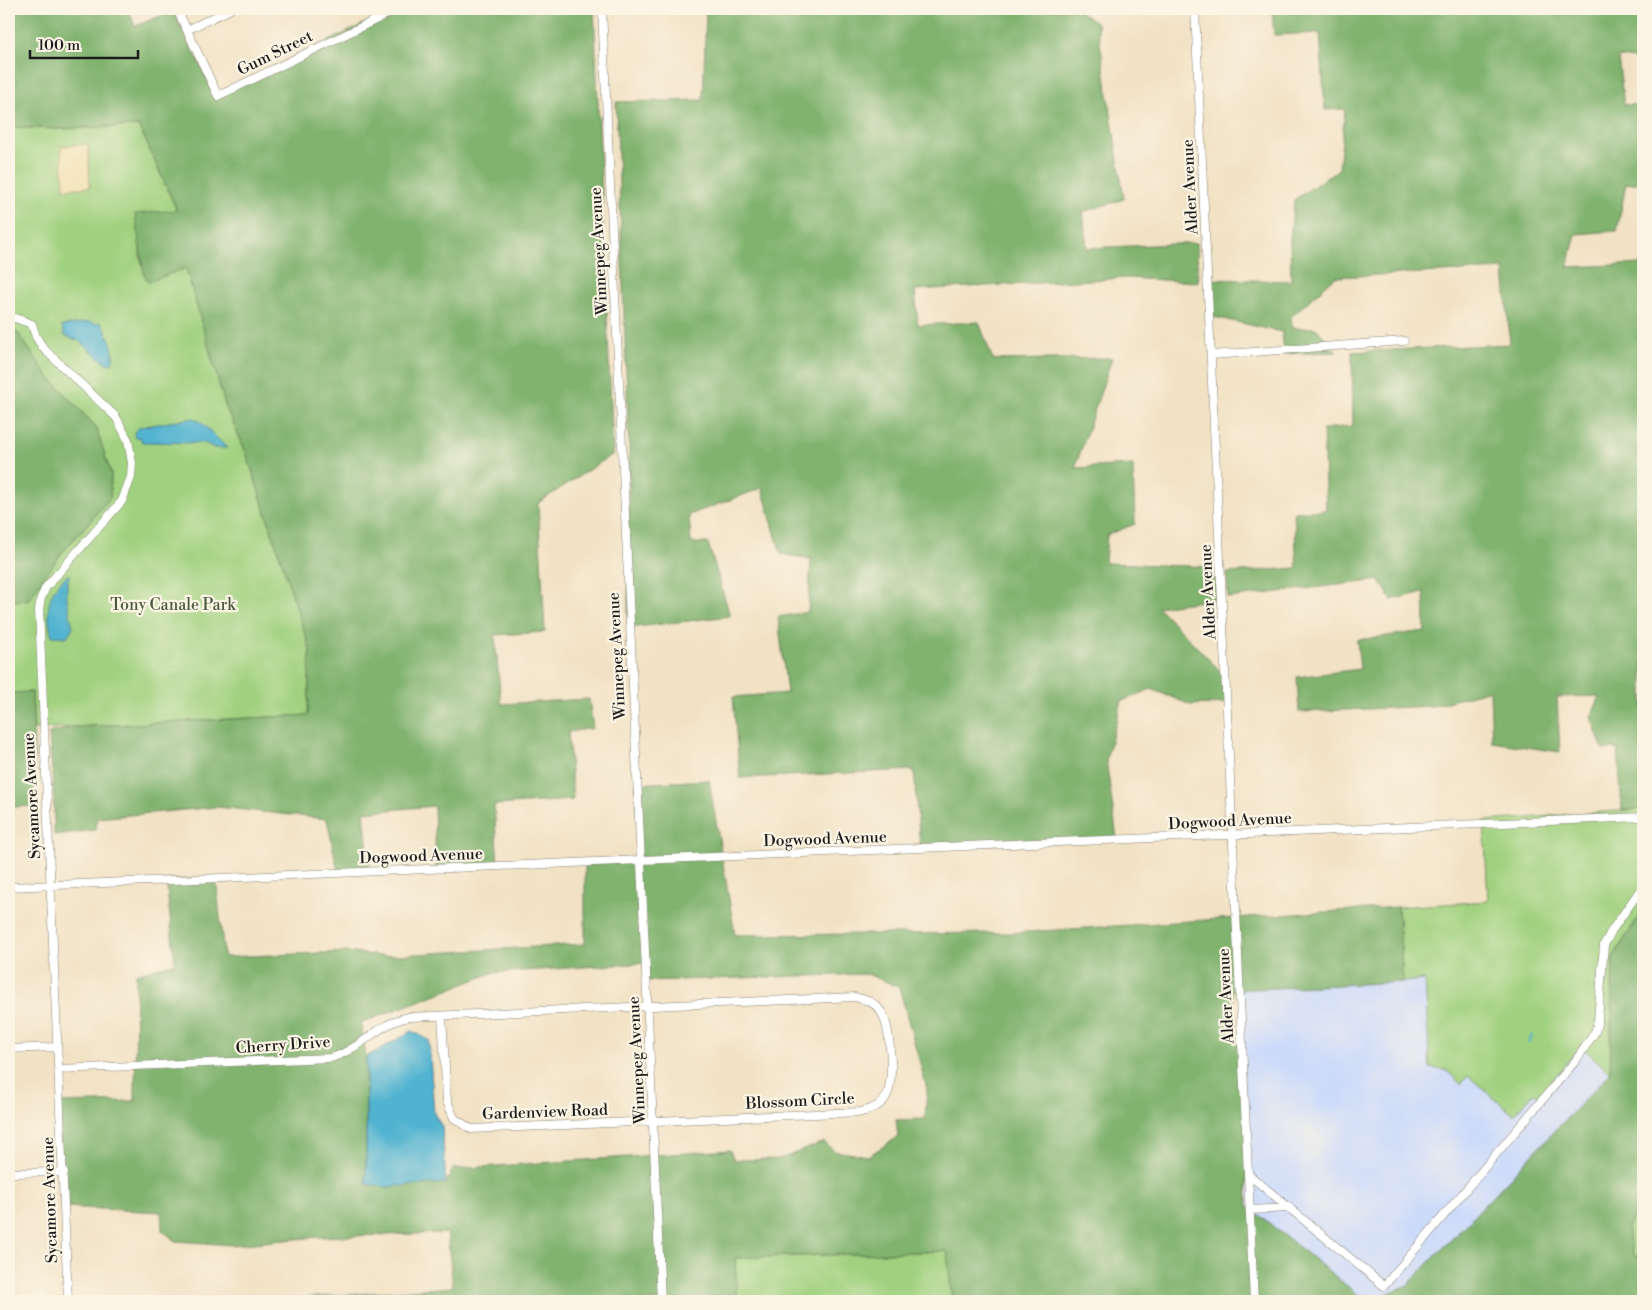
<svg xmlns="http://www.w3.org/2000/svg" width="1652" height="1310" font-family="'Libre Bodoni',serif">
	<rect width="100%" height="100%" fill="#fcf5e5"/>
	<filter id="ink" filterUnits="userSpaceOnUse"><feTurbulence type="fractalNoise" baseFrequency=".02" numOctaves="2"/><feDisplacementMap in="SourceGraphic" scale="10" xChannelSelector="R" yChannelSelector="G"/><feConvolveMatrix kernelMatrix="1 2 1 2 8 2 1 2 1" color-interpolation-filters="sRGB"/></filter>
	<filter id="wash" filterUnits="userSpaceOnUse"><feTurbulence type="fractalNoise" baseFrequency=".0096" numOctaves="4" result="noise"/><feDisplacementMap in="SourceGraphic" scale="20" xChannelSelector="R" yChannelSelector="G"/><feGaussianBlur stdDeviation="1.12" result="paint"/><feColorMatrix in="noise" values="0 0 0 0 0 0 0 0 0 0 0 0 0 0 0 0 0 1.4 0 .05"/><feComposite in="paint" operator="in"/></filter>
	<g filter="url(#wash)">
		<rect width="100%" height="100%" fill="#f2e2c4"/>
		<path fill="#cddbfa" d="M1484,821l159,1v479h-389l-14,-312 163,-7 -5,-75 90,-6z"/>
		<path fill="#a0d17f" stroke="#5e764e" d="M139,126l38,85 -37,28v18l9,25 37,-15 39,138 21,47 64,197 -2,66 -274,14 -2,-37 -23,1v-92l19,-1 33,-46 49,-56 1,-24 -15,-47 -48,-51 -30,-43 -9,-4v-202l49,2z
			M1643,809v101l-30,47 -3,116 -29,-27 -42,50 -5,-3 -20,22 -46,-39 -7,8 -15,-14 -16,-2 -5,-88 -22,2 -5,-75 90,-6 -4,-80z
			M1643,1203v57l-10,-6 -6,-26z
			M948,1251l4,50h-215l-2,-43z"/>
		<path fill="#80b36e" stroke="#4e6845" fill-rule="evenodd" d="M9,9h119l7,17 38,-15 43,84 179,-86h199l19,445 -75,49 7,129 -50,3 6,69 88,-5 4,29 -25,4 5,68 -79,5 4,60 -62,3 -2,-62 -70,6 6,59 -32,1 -11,-53 -110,-12 -120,11 -2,12 -41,5v-36l-5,-66 25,-6 234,-12 2,-66 -64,-197 -21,-47 -39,-137 -38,14 -4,-8 -9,-60 42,-4 -38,-84 -81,3 -49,-2z
			M706,9h373v2l18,12 27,176 -41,13 4,36 110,-5 1,39 -72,-4 -211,12 3,35 61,-3 14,38 119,-2 -37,110 58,-3 2,59 -28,11 -2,28 109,4 2,32 -58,8 68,70 2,26 -37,2 -40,-16 -29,12 -16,58 11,80 -197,8 -6,-77 -174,8 -7,-81 54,-4 -9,-76 30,-5 3,-53 -30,-5 -19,-66 -73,27 2,28h17l22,73 -102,12 1,-181 -13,-345 87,-2z
			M1272,9h363v3l8,1v47l-25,-3 6,48 19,-1v78l-17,2 -9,47 -41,3 -8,33 75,-3v545l-21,1 -4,-61 -15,1 -12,-33 9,-21 -43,1 3,55 -68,-10 -2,-52 -57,16 -134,6 -2,-35 63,-8 -3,-29 68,-9 -1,-39 -33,8 -11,-20 -152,18 -1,-25 70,-5 -3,-56 32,-2 -3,-81 30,-3 -1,-74 158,-8 -6,-75 -169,8 -44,40 1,11h24l21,24 -53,2 -2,-22 -73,-16 -2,-37 84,2 -1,-42 4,-39 45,-31 6,-60 -20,1 -5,-77 -46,2z
			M9,329l9,4 30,43 48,51 15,47 -1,24 -49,56 -33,46 -19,1z
			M32,692l4,114 -27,1v-114z
			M709,780l26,155 276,-2 387,-26 5,75 -171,8 13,111 3,105 118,95h-414l-5,-50 -212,7 2,43h-477l193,-14 -6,-54 -130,4 -85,8 -57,-4 -13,-11 -1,-18 -97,-5 -6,-104 77,-2 1,-127 39,-11 -9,-83 50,-2 8,79 122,-5 36,4 203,-12v-83l54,-3 -3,-74zM645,963l2,18 220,-7 32,13 28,102 -2,30 -29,1 2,17 -30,19 -34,-5 -10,-9 -44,17 -46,1 -4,-10 -277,19 -7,14 -80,1v-127l-5,-34 131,-50z
			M1643,910v293l-16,25 6,26 10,6v41h-274l39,-16 202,-212 3,-116z"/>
		<path fill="#eeda9e" stroke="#857b5d" d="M88,144l2,43 -26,2 -3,-43z"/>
		<path fill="#51b3d0" stroke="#366876" d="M89,322l7,2 4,-2c7,9 18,31 11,42l-5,-1 -27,-22 -14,-5 -3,-10z
			M194,418l7,4 26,26h-13l-9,-5 -63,-1 -2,-5 -5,1 -1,-6 6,-5z
			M70,574c-7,17 -1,36 3,53l-6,10 -15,-1c-7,-24 -5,-48 18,-62z
			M412,1031l17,9 5,73 8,14 4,56 -61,4 -19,-3v-127z"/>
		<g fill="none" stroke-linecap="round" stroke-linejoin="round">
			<path stroke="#51b3d0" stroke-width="2" d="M1529,1042l3,-7"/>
		</g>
	</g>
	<g filter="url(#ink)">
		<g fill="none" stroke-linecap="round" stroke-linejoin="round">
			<defs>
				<path id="street" d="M177,9l41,87 180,-87
					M602,9l59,1292
					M1195,9l53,1165 136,112 193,-227 18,-27 3,-12 6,-75 8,-15 31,-44
					M187,30l44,-21
					M9,316l23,8 4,13 8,12 72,68 12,23 4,23 -1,14 -9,24 -76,86 -5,11 -2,11 29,692
					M1211,355l193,-14
					M9,887l1634,-70
					M9,1049l48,-2
					M59,1069l271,-11c29,-7 49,-36 79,-41l446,-20c10,3 18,4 24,12 12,12 16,73 7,88 -5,9 -15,13 -25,15l-390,17 -17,-11 -7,-17 -5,-85
					M9,1173l55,-1
					M1248,1174l6,127
					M1250,1210l40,-2"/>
			</defs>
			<use href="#street" stroke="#877f70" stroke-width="9"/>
			<use href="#street" stroke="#fff" stroke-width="8"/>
		</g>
	</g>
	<g text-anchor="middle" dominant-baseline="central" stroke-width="4.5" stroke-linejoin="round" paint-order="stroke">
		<g font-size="16" fill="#1c1c1c" stroke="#fcf5e5">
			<text transform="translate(275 53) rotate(-26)">Gum Street</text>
			<text transform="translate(1190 187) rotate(-93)">Alder Avenue</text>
			<text transform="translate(599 251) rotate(-93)">Winnepeg Avenue</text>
			<text transform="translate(1208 592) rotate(-93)">Alder Avenue</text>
			<text transform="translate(617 656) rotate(-93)">Winnepeg Avenue</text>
			<text transform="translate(32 796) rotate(-93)">Sycamore Avenue</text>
			<text transform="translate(1230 821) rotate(-3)">Dogwood Avenue</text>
			<text transform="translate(825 839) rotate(-2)">Dogwood Avenue</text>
			<text transform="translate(421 856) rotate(-2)">Dogwood Avenue</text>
			<text transform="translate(1226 996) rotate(-93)">Alder Avenue</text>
			<text transform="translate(283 1045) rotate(-4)">Cherry Drive</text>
			<text transform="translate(637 1060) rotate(-93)">Winnepeg Avenue</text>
			<text transform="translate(800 1101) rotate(-3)">Blossom Circle</text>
			<text transform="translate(545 1112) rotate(-2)">Gardenview Road</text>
			<text transform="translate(50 1200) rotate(-92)">Sycamore Avenue</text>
		</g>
		<g font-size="16" fill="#4a5b3f" stroke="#fcf5e5">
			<text x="173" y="605">Tony Canale Park</text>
		</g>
	</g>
	<rect width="1652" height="1310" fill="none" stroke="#fcf5e5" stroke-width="30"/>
	<path d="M30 50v8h108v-8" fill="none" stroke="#1c1c1c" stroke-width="2.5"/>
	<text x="38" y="50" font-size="15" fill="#1c1c1c" stroke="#fcf5e5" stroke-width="4" paint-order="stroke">100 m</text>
</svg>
